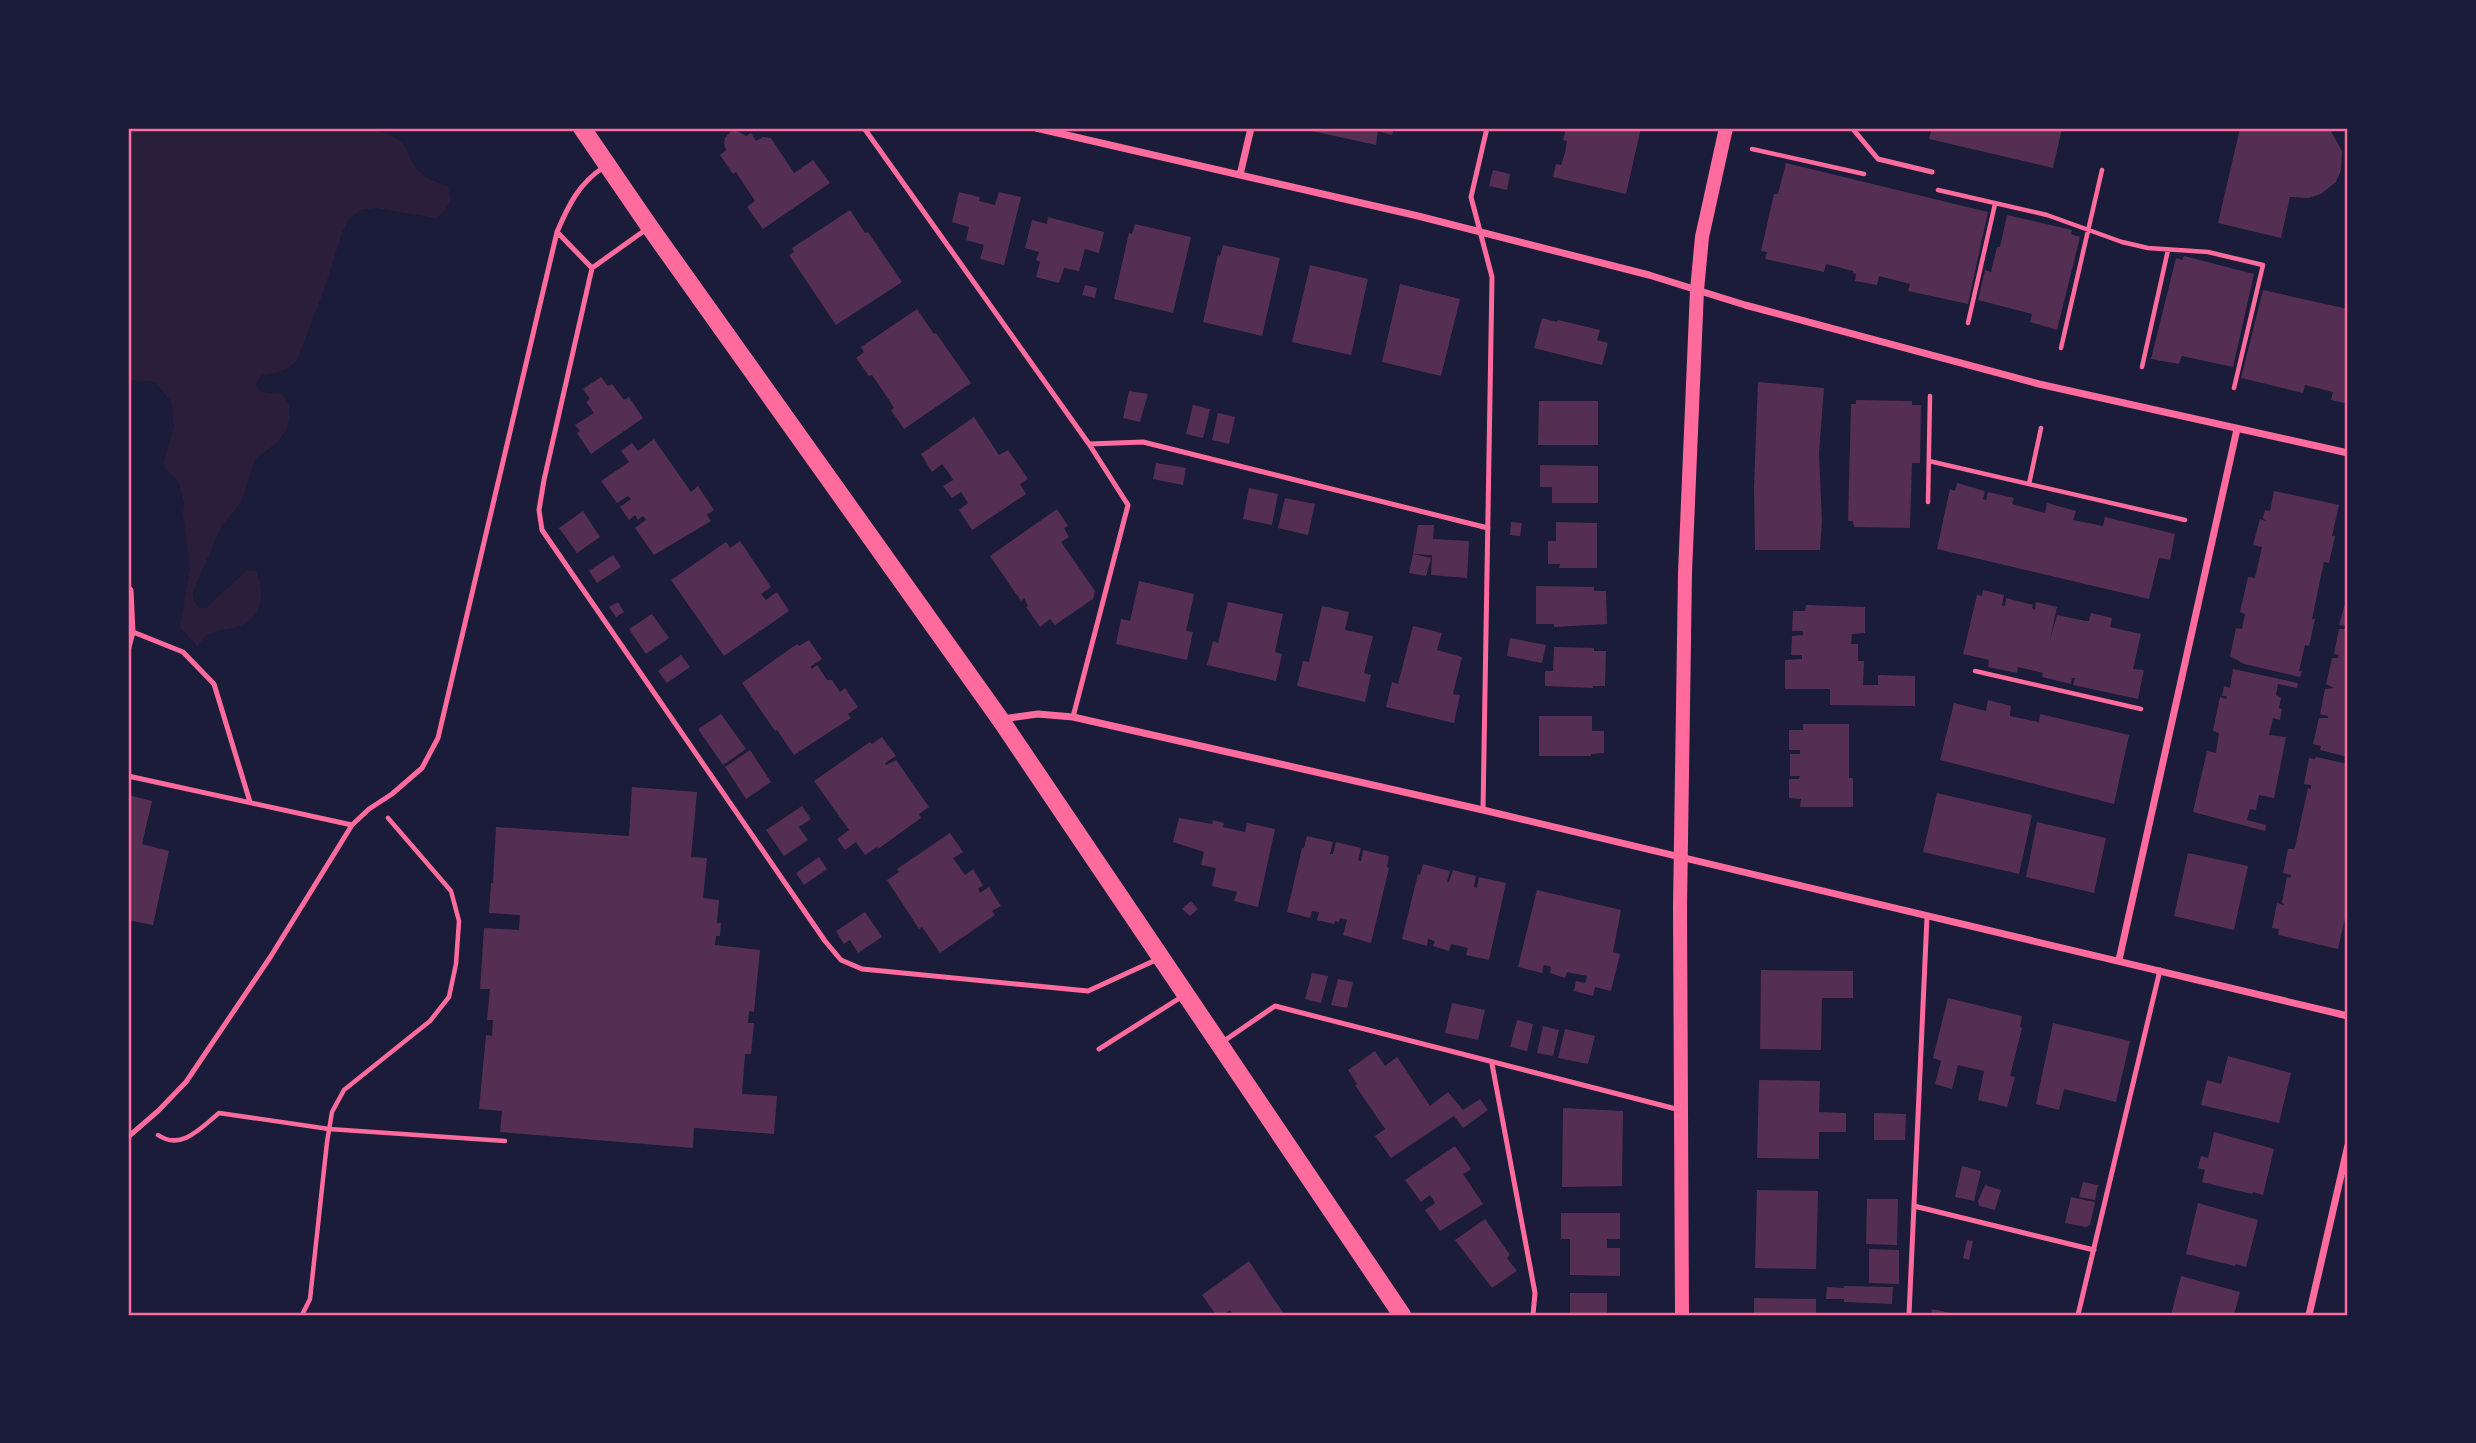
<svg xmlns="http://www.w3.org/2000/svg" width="2476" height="1443" font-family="'IBM Plex Sans',sans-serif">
	<rect width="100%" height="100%" fill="#1b1b3a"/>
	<path fill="#2a1e3b" d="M128,128h238l25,7 12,8 12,24 10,10 23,10 3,12 -6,12 -9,7 -60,-10 -15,2 -12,9 -7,14 -18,57 -27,70c-10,12 -21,13 -35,15l-7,9 6,8 21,2 7,10 1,14 -4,12 -9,13 -22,16 -14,44 -19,22 -29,67 1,8 5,8h7l41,-38 9,1c9,19 8,46 -16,55 -17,6 -33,1 -42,21l-18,-20 10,-58 -7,-56 1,-10 -5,-21 -13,-12 -2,-9 10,-34 -3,-25 -14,-18 -7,-3 -22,-1z"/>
	<path fill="#542f53" d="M1313,128h81l-2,7 -14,-4 -2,14 -64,-14z
		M1566,128h75l-15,66 -73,-17 3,-13 5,1 4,-12 2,-12 -4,-1z
		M1932,128h130l-9,40 -124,-29z
		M2240,128h89l13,23 -1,19 -5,12 -15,12 -12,4 -19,-1 -9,41 -63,-15z
		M735,130l11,6 5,-3 5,8 7,-4 8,1 23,35 19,-13 17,23 -67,46 -16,-22 8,-6 -19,-29 -3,2 -13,-19 6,-5 -2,-7 1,-5 5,-6z
		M1786,163l202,49 -20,92 -60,-13 2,-7 -31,-8 -2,9 -22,-4 1,-7 -3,-1v-2l-27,-7 -2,8 -59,-13 2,-7 -6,-1 13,-57h4z
		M1493,170l17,4 -3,16 -18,-4z
		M959,192l21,5 -1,4 16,4 4,-13 22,5 -17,68 -24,-6 4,-14 -18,-5 3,-13 -17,-5z
		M850,210l15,23 3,-1 34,50 -66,43 -47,-70 5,-3 -2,-4z
		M2007,215l65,15 -1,4 9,3 -23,93 -27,-8 2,-8 -54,-14 7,-30 6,2 6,-25h3z
		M1048,217l56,15 -5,21 -14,-4 -6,22 -15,-3 -5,15 -23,-6 4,-15 -4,-2 3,-8 -14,-4 7,-28 15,4z
		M1135,224l56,13 -18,76 -59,-14 15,-66 3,1z
		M1223,245l57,13 -18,78 -59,-14 15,-67 2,1z
		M2184,256l70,18 -21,93 -51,-11 -3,8 -28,-5 25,-101 6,2z
		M1310,265l58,14 -17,76 -59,-13z
		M1400,284l60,15 -19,77 -59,-14z
		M1085,285l12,3 -2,10 -13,-3z
		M2263,290l85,19v95l-17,-4 2,-8 -28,-7 -2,8 -62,-15z
		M917,309l17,25 2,-1 35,50 -67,46 -13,-19 3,-2 -5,-8 -17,-25 -3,1 -13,-18 8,-6 -3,-5z
		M1542,318l15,4 1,-2 42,10 -3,10 11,3 -6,22 -68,-17z
		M601,377l7,9 4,-2 12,16 5,-3 14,21 -52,36 -14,-21 3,-2 -5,-6 19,-12 -8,-11 4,-3 -7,-10z
		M1758,382l66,6 -5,65 3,69 -2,28h-65l-1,-63z
		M1129,391l19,3 -8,28 -17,-4z
		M1856,400l56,1v4h9l-1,58h-8l-2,65 -56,-1 -1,-6h-5l3,-117h5z
		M1539,401h59v44h-60z
		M1193,405l17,4 -7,29 -17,-4z
		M1218,413l17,4 -6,27 -17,-4z
		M974,417l25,38 9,-5 20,29 -8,5 6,10 -54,36 -13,-20 9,-7 -7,-11 -9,6 -9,-12 10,-6 -4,-7 -7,-9 -10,8 -11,-18z
		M654,439l37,53 7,-6 16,24 -7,5 4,6 -57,34 -19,-27 11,-8 -3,-4 -5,4 -3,-5 -6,5 -9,-13 11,-8 -3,-3 -11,7 -16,-22 28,-19 -8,-11 11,-8 6,8z
		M1156,463l30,5 -3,17 -30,-6z
		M1540,465l58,1v37h-46v-16h-12z
		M1957,483l28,8 -2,8 3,1 2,-8 26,6 -2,6 33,9 2,-10 29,8 -3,9 30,6 2,-9 70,17 -5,26 -11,-2 -10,41 -212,-50 13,-60 5,2z
		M1249,488l29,6 -6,31 -29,-6z
		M2274,491l65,14 -7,31h3l-6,27 -5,-1 -12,57h3l-6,27 -4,-1 -6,26h3l-2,6 -56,-13 -14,-8 6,-28 6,1 3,-15 -5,-2 8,-35 7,1 7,-31 -9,-2 7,-26 6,2 -3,-3 2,-8 5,1z
		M1285,498l30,6 -7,31 -30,-7z
		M1057,509l11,17 -4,2 5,9 -8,5 34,49 -2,8 -38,26 -5,-6 -10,8 -14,-20 2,-1 -4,-8 -3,3 -31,-45z
		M583,511l17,26 -23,16 -18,-25z
		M1511,522l11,1 -2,13 -10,-1z
		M1556,522l41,1v45h-38l1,-4h-12v-23h8z
		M1418,525h16l-1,14 36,2 -2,37 -36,-3 1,-20 -19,-1z
		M740,541l31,46 -10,7 5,6 11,-8 12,19 -65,45 -53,-76 55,-38 4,6z
		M1413,554l18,4 -5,18 -17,-3z
		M613,555l8,12 -24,16 -8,-12z
		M1139,581l55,13 -8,37 7,1 -6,28 -71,-16 5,-25 9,2z
		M1536,586l58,1v4h12l1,33 -53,3v-3h-18z
		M1983,590l21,5 -2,10 3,1 1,-8 27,7 -1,3 3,2 1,-8 21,5 -7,33 7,-25 29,6h3l2,-8 21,5 -2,9 31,7 -8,35 11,1 -6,29 -65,-14 2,-7h-3l-1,6 -29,-7 1,-4 -25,-6 -1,6 -29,-6 1,-7 -26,-6 14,-59 5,1z
		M2347,597h1v160l-28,-7 1,-4 -8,-2 6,-26h9v-2l-8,-2 5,-25 9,-1 -8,-4 6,-26h6l1,-3 -5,-1 5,-25h6v-3l-6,-1z
		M618,602l6,10 -8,5 -7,-10z
		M1228,602l55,12 -8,38 7,2 -6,27 -69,-16 6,-24 5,2z
		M1806,605l59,2v26l-13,1 -1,10h7v17h6l-1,24h15v-10l37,1v30l-85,-1v-16h-45v-29l17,-1v-4h-11l1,-19 11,-1v-4h-11l1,-20h12z
		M1322,606l27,6 -4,18 28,6 -9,37 7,2 -6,27 -68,-16 6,-25 6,1z
		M652,614l17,24 -23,16 -17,-25z
		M1413,626l29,7 -5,17 25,7 -9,37 7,1 -6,28 -68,-16 6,-25 6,2z
		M1510,638l36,7 -4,18 -35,-7z
		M809,640l13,19 -12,8 2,2 5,-4 10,15h5l8,12 5,-4 13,19 -10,7 3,4 -57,37 -17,-25 -2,1 -33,-48 55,-39 2,2z
		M1554,647l40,1v3h12l-1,35h-12v2l-48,-2v-15h8z
		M681,655l9,12 -23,16 -9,-12z
		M2233,669l65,14 -1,5 -19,-4 -2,11 5,3 -2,10 3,1 -2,11 -7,-2 -4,17 17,2 -12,61 -15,-3 -3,15 -6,-1 -3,11 19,5 -1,6 -72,-19 14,-61 9,2 3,-20 -6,-2 7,-34 6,2 1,-3h-5l2,-10 6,2z
		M1988,700l23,6 -1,10 29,6 1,-8 89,21 -15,69 -174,-44 14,-57 32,8z
		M721,714l25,35 -23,16 -25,-36z
		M1539,716h53v15h12v22l-13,1v2h-52z
		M1803,724h46v54h4v29h-53l1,-8 -12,-1v-19h10l1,-3h-10v-22h10v-4h-11v-20h14z
		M882,737l14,19 -11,7 1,2 10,-5 33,47 -10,7 2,4 -43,31 -1,-2 -12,8 -9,-13 -11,8 -8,-11 12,-9 -35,-49 56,-39 2,2z
		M750,750l21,32 -25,17 -21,-32z
		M2316,757l32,7v148l-1,6h-2l-7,31 -60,-14 1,-6 -7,-1 5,-25 7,2 -2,-3 5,-25 3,1 1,-3 -8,-2 5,-24h6l1,-2 13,-59 3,1v-4l-7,-1 5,-26 6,1z
		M632,787l65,5 -6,65 16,1 -4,40 16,2 -2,23h4l-1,13h-4l-1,9 45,5 -6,62 -5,-1 -1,12h6l-3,31h-6l-3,40 35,2 -3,38 -80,-6 -1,20 -193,-16 2,-21 -23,-2 7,-74 6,1 1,-16h-6l3,-31h-10l4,-61 35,2 1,-15 -31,-2 2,-30h2l3,-56 133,9z
		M1937,793l95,22 -13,59 -96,-22z
		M128,795l24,6 -10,43 27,7 -16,74 -25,-5z
		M802,806l9,13 -12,8 9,13 -24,16 -18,-26z
		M1179,818l33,6 1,-4 11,3 -1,4 22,5 2,-9 28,6 -17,78 -24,-6 3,-9 -25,-6 4,-18 -15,-3 3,-13 -31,-10z
		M2037,822l69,16 -12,55 -68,-16z
		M950,833l13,19 -10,6 12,17 8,-6 10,16 -5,4 2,4 9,-6 12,19 -9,5 3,4 -55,38 -18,-26 -3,2 -32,-49 12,-8 -2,-3z
		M1307,836l26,6 -3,12h3l3,-12 25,6 -3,12 3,1 2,-11 26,6 -2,11 2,1 -18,75 -28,-8 4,-15 -7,-2 -1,4 -4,-1 -1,3 -17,-4 2,-8 -7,-1 -2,7 -23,-6 15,-64h2z
		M2188,853l60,13 -14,64 -60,-14z
		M819,857l8,12 -23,16 -8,-12z
		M1423,864l27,7 -3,11h2l4,-12 23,6 -2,11 3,1 2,-11 27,6 -17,77 -23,-5 2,-7 -17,-4 -2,7 -16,-5 2,-5 -7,-2 -1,7 -25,-7 16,-65 2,1z
		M1537,890l84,20 -8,42 7,2 -9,37 -16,-4 -2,9 -19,-5 2,-10 9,2 2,-7 -20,-4 -2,6 -15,-5 1,-6 -7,-2 -2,8 -24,-6z
		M1191,901l7,8 -8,7 -8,-7z
		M865,912l17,25 -24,16 -8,-13 -6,4 -8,-13z
		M1761,970l92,1v27h-31l-1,52 -61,-1z
		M1312,973l16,3 -7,27 -16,-4z
		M1338,979l15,3 -6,26 -16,-3z
		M1948,998l74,18 -2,11 2,1 -12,48 5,1 -8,30 -29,-7 6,-29 -26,-6 -6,24 -17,-5 6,-23 -8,-3z
		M1452,1003l33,7 -7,30 -33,-7z
		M1517,1020l16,4 -6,27 -17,-4z
		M2053,1023l77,18 -14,61 -52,-13 -5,21 -23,-6z
		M1543,1026l16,4 -6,26 -16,-3z
		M1565,1029l30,7 -7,28 -30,-6z
		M1375,1051l10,15 12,-9 33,49 18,-14 15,18 17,-11 8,11 -25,18 -9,-12 -63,42 -16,-22 10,-7 -30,-44 2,-1 -9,-14z
		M2228,1056l63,17 -12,50 -78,-18 6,-25 14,4z
		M1759,1080l61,1 -1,31 27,1v19h-27v27l-62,-1z
		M1563,1108l60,3 -1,75 -60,1z
		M1874,1113l32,1 -1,26h-31z
		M2214,1132l60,17 -11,46 -10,-3 -1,2 -50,-12 3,-12 -7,-2 3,-12 7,2z
		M1455,1146l16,23 -8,5 20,30 -43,27 -15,-21 10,-7 -5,-8 -9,7 -16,-22z
		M1962,1166l19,5 -7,30 -19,-4z
		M2083,1182l15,3 -3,15 -16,-3z
		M1985,1185l16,5 -6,20 -16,-4 -1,-5z
		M1757,1190l61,1 -2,78 -61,-1z
		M2071,1197l24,5 -5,23 -4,2 -21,-4z
		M1867,1199h31l-1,46 -31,-1z
		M2198,1203l60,17 -12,47 -10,-3 -1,2 -49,-12z
		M1561,1213h59v26h-13v9h13v28l-50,-1v-36h-9z
		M1485,1219l25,36 -3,3 10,13 -25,17 -37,-48z
		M1967,1240l6,1 -4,19 -6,-2z
		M1869,1249l30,1v34l-30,-1z
		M1249,1261l22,34 14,20h-52l-3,-5 -7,5h-7l-14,-20z
		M2181,1276l59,16 -6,23h-63z
		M1844,1286l49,1 -1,17 -48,-2v-3h-18l1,-12 17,1z
		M1570,1293h37v22h-37z
		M1754,1298l62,1v16h-62z
		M1932,1309l23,5v1h-24z"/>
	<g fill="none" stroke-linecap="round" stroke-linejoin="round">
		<path stroke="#ff6b9d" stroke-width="4.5" d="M1752,149l112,25
			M1938,190l109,25 75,27 26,6 60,4 55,13 -29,123
			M1968,323l27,-119
			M2061,348l41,-178
			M2142,367l26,-117
			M1929,461l256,59
			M2029,484l12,-56
			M1928,502l2,-106
			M1975,671l166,38
			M158,1135c23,16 43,-7 61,-22l110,16 176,12
			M302,1315l8,-16 17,-157 5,-30 12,-22 86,-69 19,-24 7,-33 3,-43 -8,-30 -63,-73"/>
		<path stroke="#ff6b9d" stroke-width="5" d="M864,128l225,316 39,61 -55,212
			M1852,128l26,31 54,13
			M648,228l-56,40 -48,212 -5,30 3,20 283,411 16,19 21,9 226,22 70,-32
			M557,232l35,36
			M1089,444l54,-2 345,86
			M128,587l3,3 2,42 -5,19
			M133,632l50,20 31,32 36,118
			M128,776l224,49
			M1483,810l9,-533 -21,-80 16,-69
			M1221,1043l54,-37 405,104
			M1099,1049l84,-53
			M1492,1064l43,229 -2,22
			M128,1137l30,-26 28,-29 85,-126 81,-131 17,-16 23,-15 30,-26 16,-30 119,-506c11,-26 22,-49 47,-65
			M1914,1206l180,44
			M1909,1315l18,-398
			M2078,1315l82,-345"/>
		<path stroke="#ff6b9d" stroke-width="7" d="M1036,128l382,88 231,59 96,30 294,79 309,69
			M1240,175l11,-47
			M1002,719l36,-5 35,3 410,93 865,206
			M2119,960l118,-531
			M2309,1315l39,-170"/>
		<path stroke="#ff6b9d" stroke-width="14" d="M1682,1315l-2,-408 5,-334 12,-283 5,-53 24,-109"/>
		<path stroke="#ff6b9d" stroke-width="18" d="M582,128l67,98 351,493 402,596"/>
	</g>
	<rect width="2476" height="1443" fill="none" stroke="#1b1b3a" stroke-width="259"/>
	<rect x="130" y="130" width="2216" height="1184" fill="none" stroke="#ff6b9d" stroke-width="2.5"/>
</svg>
